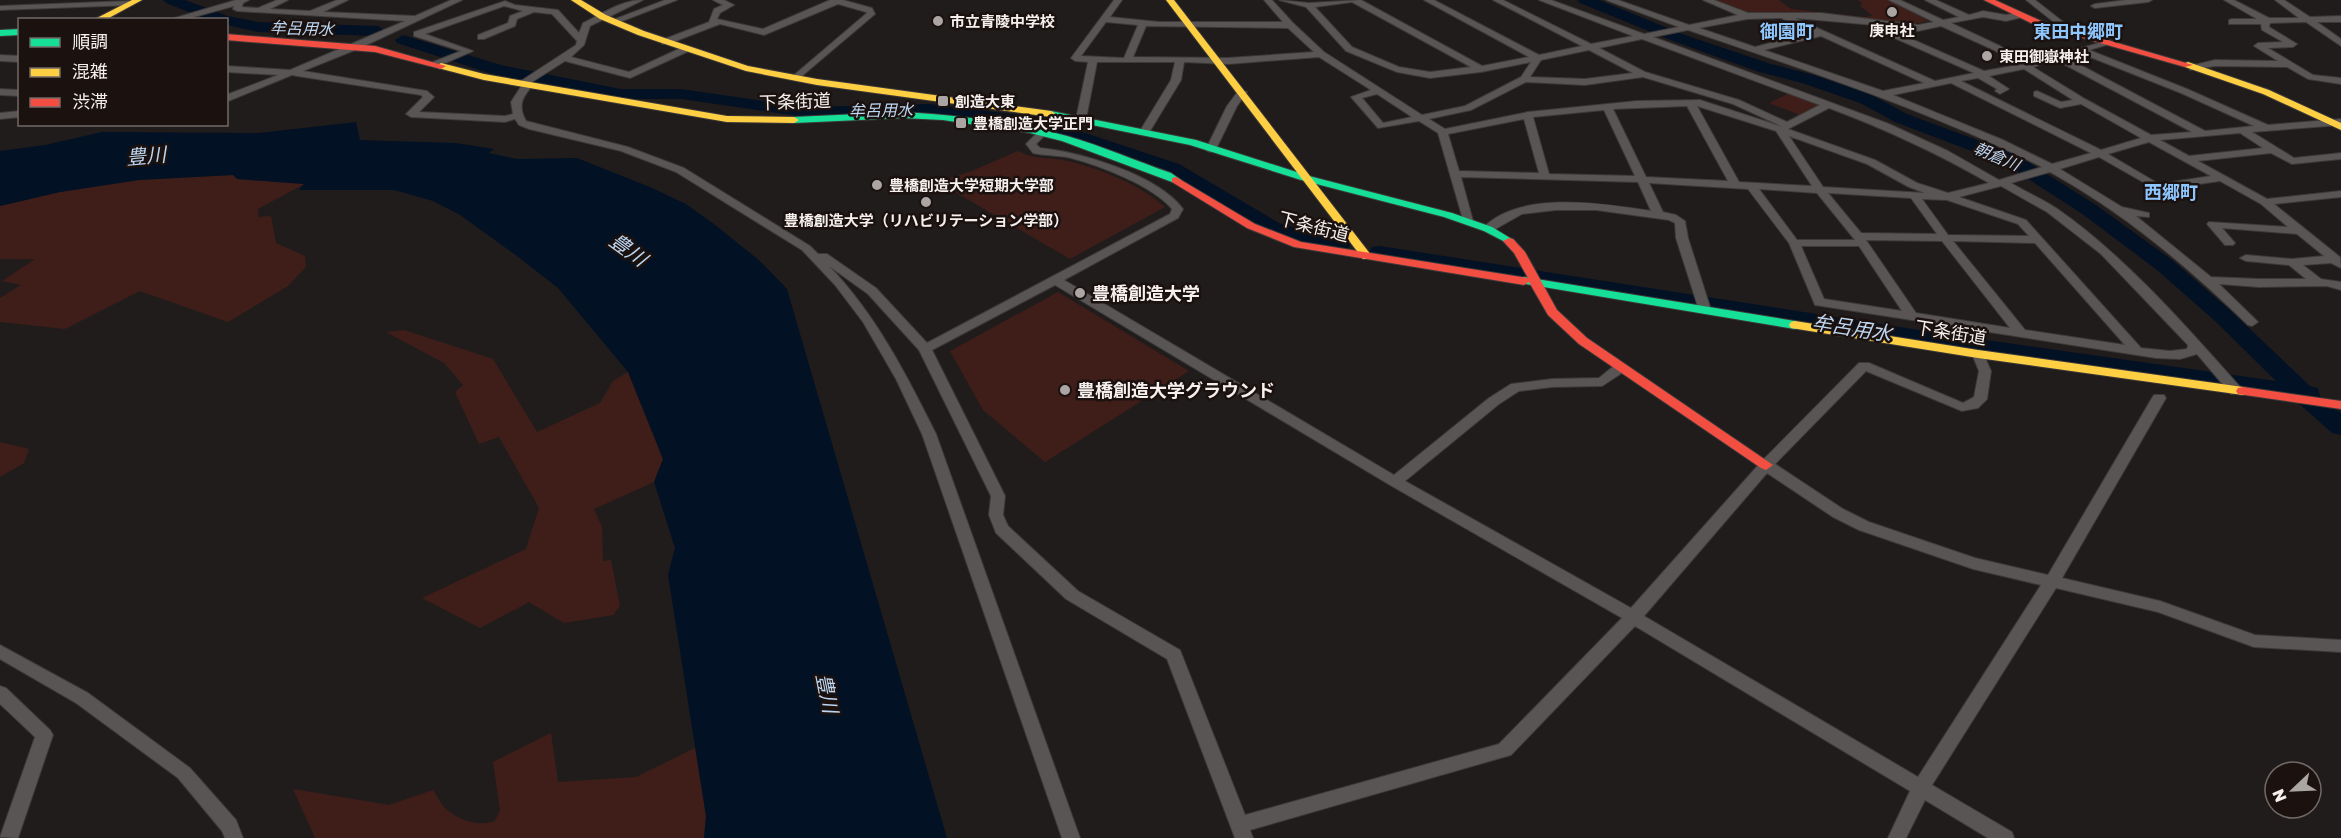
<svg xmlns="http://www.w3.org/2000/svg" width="2341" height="838" font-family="'Golos Text','Noto Sans JP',sans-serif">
	<rect width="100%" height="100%" fill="#211c1c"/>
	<path fill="#3f1e19" d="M1715,0h64l12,9 74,8 8,-1 -13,-10 2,-3 -4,-3h31l39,21 -15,3 -166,-10z
		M1790,93l32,12 -22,10 -31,-12z
		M1018,151c16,9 33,6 50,10 35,9 69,22 97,46l-95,52 -127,-74 7,-7 22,-7z
		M233,175l4,4 67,5 -46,25v8l13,-1 5,27 29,13 1,11 -18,19 -60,36 -88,-31 -75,38 -65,-7v-24l21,-13 -19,-4 33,-22h-35v-53l60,-14 79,-12z
		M1058,292l131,79 -144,91 -62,-52 -33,-59z
		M404,330l89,29 44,73 63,-29 13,-22 15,-9 35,87 -9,23 -60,27 8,18 1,34 8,-1 9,46 -7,9 -49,8 -35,-21 -49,26 -58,-30 104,-49 13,-41 -40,-71 -20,7 -24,-52 8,-7 -19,-22 -58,-31z
		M0,442l29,7 -5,14 -24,14z
		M551,733l7,49 78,-5 59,-29 11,68 -2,22h-389l-22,-49 96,16 44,-15c4,5 7,13 11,17 13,13 34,20 51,14l5,-11 -7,-48z"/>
	<path fill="#031124" d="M356,122l4,18 96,3 38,6 -5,4 28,6 60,-1 73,29 36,17 28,20 46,37 27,28 160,549h-243l2,-22 -38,-241 7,-27 -21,-66 9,-23 -35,-87 -70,-84 -41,-32 -57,-41 -27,-14 -39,-11h-95l5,-6 -67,-5 -4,-4 -94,5 -79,12 -60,14v-55l45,-6 57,-13 157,1z"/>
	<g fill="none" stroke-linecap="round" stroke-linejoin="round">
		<path fill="#031124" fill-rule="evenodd" d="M163,0h22l43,16 30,6 120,4 8,5 -8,5 -120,-4 -32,-7v-5h-17l-43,-17z
			M1577,0h22l86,35 86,29 43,11 58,20 35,19 110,41 79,50 76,55 59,51 79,75 8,2 2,8 21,17v22l-9,-2 -37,-33 -344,-51 -579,-92 -3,-5 3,-5 8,-1 571,89 325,46 -61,-60 -58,-51 -76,-57 -78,-50 -108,-41 -35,-19 -58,-20 -43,-11 -86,-31 -93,-38z
			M403,35l98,30 120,24h60l125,18 124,-3 107,13 142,47 100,59 28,8 41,8 3,5 -3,5 -8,1 -37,-7 -38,-12 -100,-59 -131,-44 -104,-14 -124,3 -125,-18h-60l-129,-25 -95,-31 -2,-3z"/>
		<defs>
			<path id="street" d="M236,0h13l-6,3 -1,4 16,1 19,-8h11l-18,9 40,2 27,-11h11l-25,12 92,4 36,-16h11l-102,48 -57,23 124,20 7,6 -15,15 86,4 8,-2 -2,-12 11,-17 -3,-2 2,-2 55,-36 1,-4 -25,-27 -18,-2 -17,7 -2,7 -31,13h-6v-4l30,-12 2,-7 13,-5 -19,-5 -79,28 48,17 -37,16 -4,-3 1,-2 28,-11 -47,-15v-4l91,-31 10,4 43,5 21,23 4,-10c19,-9 38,-23 60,-23l-53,26 -6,19 -13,12 58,15 54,-25h6v4l-59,27 -65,-17 -33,21 2,2c-11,12 -17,21 -8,37l102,26 56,21 126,78 8,8h9l49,34 51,55 243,-129 2,-5c-19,-23 -71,-43 -101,-51 -12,-3 -25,-2 -38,-5l-7,-9 14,-14h6v4l-10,10 4,4c41,4 118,27 143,61l-5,9 -114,62 330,195 95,-77 22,-14 41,-5 47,-1 16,-13h10l1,3 -1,3 -23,15 -50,1 -33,4 -20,13 -94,77 226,127 130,-146 98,-99h10l94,40 11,-6 5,-26 -7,-17 2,-3h8l9,20 -4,28 -9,9 -16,3 -96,-40 -91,93 68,45 26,13 106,36 73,17 104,-177 2,-3h10l2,3 -104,180 98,23 95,34 86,5v12l-87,-5 -96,-35 -102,-24 -124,197 80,47 2,6h-26l-63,-38 -19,38h-18l22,-47 -275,-165 -124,129 -261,75 3,8h-18l-68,-179 -101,-60 -70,-66 -7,-18 2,-19 -72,-146 -51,-56 -39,-28c47,49 77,108 107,168l144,404h-18l-140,-404 -26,-55 -33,-57 -28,-37 -33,-35 -126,-78 -55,-21 -92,-22 -10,-4 -4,-6 -10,3 -94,-5 -5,-3 17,-17 -2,-2 -124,-19 -5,-1 -66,27v-7l52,-20 -52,-3v-6l64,4 115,-49 -168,-10 -4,-2 1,-3 -51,14h-15zM1055,285l335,200 232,133 -123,126 -254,71 -65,-165 -102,-59 -70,-65 -5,-11 2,-19 -73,-146zM1767,473l66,44 26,13 114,39 68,16 -123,192 -274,-161z
				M665,0h12l-60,23 -7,-2z
				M713,0h11l10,5 -14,8 -3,6 46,10 67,-29h13l29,8 3,6 -79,67 -5,-3 2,-2 74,-63 -1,-1 -28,-8 -74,31 -44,-11 -52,20h-6v-4l47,-18 5,-13 9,-4z
				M1114,0h8l-12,17 49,5h124l-19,-22h8l21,23 31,29 98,63 43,-9 56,-29 10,-15 -50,10 -51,6 -33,-6 -51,-21 -40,-44 -27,-7 30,3 52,-3 121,66 47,-9 -105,-57h10l105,55 43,-9 -89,-46h10l88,44 42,-8 -94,-36h12l93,34 35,-7 -73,-27h12l71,25 49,-10 -35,-15h11l34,13h73l97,12 16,-3 -45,-22h11l43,20 16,-3 -34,-17h11l33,15 14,-4 23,4 14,-3 4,3 -1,2 -17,4 -23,-4 -32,6 49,23 27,17 83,-23v4l-21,6 98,39 81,36 73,-6v6l-89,7 42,26 47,-5v6l-49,5 -21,-11 -73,8 69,38 74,-8v6l-67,7 66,53 1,11 -10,-5 -28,2 18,14 20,3v8l-14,-4 -68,1 -40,-3 39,38 -6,4 -4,-1c-61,-59 -124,-112 -198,-153l-39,11c15,9 31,16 45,25 67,46 131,119 185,180l2,3 -2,3h-10l-34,-40 -17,5 -24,-1 -341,-53 -26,-62 -41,-54 -99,-6 14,29 13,3 9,6 3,17 23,72 -6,4 -6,-4 -23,-72 -1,-15 -6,-3 -73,-10h-40l-34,4 -30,17h-8l-2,-2c37,-40 122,-25 169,-18l-13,-29 -177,-5 12,44 -1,2h-8l-26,-90 -19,-12 -41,7 -27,-31 20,-7 -52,-33 -91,7 -44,-2 -3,18 -31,51 -5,3 -5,-3 31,-51 4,-18h-78l-11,57 -8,2 -2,-2 12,-57 -13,-1 -4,-3zM1352,2l119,65 -41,5 -31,-5 -47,-20 -37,-40zM1781,18l32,14 -58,15 -56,-19 48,-9zM1795,18l79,7v4l100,44 -39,8zM1106,22l32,3 -14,33 -43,-2zM1146,26l142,2 26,24 -86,6 -95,-1zM1882,26l36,5 23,-5 53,24 24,15 -34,6zM1688,30c120,41 240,80 354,137l-43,13 -51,-29 -59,-27 -236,-87zM1821,36l103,47 -41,8 -119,-41zM1642,39l178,66 -33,17 -48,-22 -94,-28 -46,-24zM1589,50l44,23 -48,6 -55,-2 11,-17zM2080,53l101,40 73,33 -49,5 -140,-74zM2056,60l136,72 -41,3 -66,-36 -52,-32zM2024,69l49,31 -12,2 -24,-11 -3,1v4l26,12 21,-4 60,34 -40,12 -140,-69 17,-3 19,11 -2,2 5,3 9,-5 -20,-13zM1643,77l90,27 50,23 -83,-27 -63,1 -109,11 -83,17 -16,-10 42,-9 55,-28 59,3zM1951,83l140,70 -39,11 -49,-24 -110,-45zM1377,94l35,23 -29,6 -21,-25zM1687,106l41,75 -82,-4 -33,-68zM1697,106l79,25 36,55 -73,-4zM1829,108c56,21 108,45 160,75l-41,10 -31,-10 -42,-23 -87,-31zM1604,110l31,66 -86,-2 -16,-57zM1524,119l15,54 -80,-2 -11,-37zM2240,133l23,15 -74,8 -29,-16zM1789,136l78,28 42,23 16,6 -102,-6zM2149,142l62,34 -52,8 -51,-30zM2099,157l58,33 63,-9 41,23 27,23 -79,-5 -2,2 18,21h8l2,-2 -13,-15 75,6 27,22 -32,3 -46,-4 -6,3 6,3 43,4 17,14h-47l-48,-2 -75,-61 13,1v-4l-27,-6 -62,-38zM2001,186l46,26 54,42 87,91 -1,4 -17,2 -29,-3 -115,-128 -67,-23zM1759,189l58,4 38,47h-58zM1828,193l83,5 26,36 -76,-1zM1922,199l25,1 71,24 11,12 -81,-1zM1866,240l76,1 68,87 -94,-15zM1953,241l82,2 90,102 -100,-15zM1801,246h58l43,65 -78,-12z
				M2026,0h9l41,32 -7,2z
				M2126,0h26l-4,2 -53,6 -4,-2 4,-2z
				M2224,0h10l35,18h30l-24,-18h9l26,17 31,-1v6h-24l24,17v7l-35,-24 -36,1 -1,4 28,17 -4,3 -25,1 45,27 28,3v6l-33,-5 -21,-12 -72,-1 -25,4v-4l25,-6 63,1 -24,-15 4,-3 25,-1 -21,-12 -1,-6h-32v-4l3,-1h25z
				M129,1l4,2 -1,2 -132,5v-4z
				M0,55l20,1v6l-20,-1z
				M0,89l20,1v6l-20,-1z
				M1239,90l8,2 -10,14 -21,43 -5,3 -4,-1 -1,-2 21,-43z
				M20,111v6l-20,2v-6z
				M0,645l88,48 102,75 46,52 7,18h-18l-3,-7 -44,-53 -102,-75 -76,-44z
				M0,686l6,2 44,42 3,5 -35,103 -18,-1 35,-100 -35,-33z"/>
			<path id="fast" d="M20,29v6l-20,1v-6z
				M1051,111l145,29 113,36 143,37 40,14 23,14 -6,3 -25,-13 -40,-14 -143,-37 -111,-35 -142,-29v-4z
				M903,112c55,3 110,10 164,24 35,10 69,25 104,37l10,7 -5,3 -4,-1 -110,-41 -32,-8 -87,-13 -40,-2 -109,5 -5,-3 5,-3z
				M1524,277l271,44 6,4 -6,4 -275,-46 -2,-2z"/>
			<path id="slow" d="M132,0h10l-37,20h-12z
				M571,0h10l25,15 38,16 104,35 69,13 234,32 5,3 -5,3 -234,-32 -71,-14 -108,-36 -38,-16z
				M1166,0h8l197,255v4h-8z
				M2188,62l81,28 72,33v7l-78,-36 -78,-27v-4z
				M441,63l43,11 243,42 67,1 5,3 -5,3 -67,-1 -243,-42 -46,-12 -2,-2z
				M1795,321l183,29 265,37 7,4 -7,4 -265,-37 -187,-30 -2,-3 2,-3z"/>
			<path id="jam" d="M1984,0h11l44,20 154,45 -8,2 -152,-43z
				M226,34l149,12 71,20 -5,3 -66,-17 -149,-12z
				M1176,177l79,47 46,18 227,36 -14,-25 -11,-12 6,-3 4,1 12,13 32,58 30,28 186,127 -7,5 -5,-2 -182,-124 -31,-29 -19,-33 -5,3 -230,-38 -47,-19 -75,-46v-4z
				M2243,387l98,14v8l-103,-15 -2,-3 2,-3z"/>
		</defs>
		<use href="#street" stroke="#3c3939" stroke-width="2"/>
		<use href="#fast" stroke="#3c3939" stroke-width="2"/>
		<use href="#slow" stroke="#3c3939" stroke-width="2"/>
		<use href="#jam" stroke="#3c3939" stroke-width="2"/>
		<use href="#street" fill="#595555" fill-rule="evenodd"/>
		<use href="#fast" fill="#16e098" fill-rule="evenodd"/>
		<use href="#slow" fill="#ffcf43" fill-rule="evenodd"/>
		<use href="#jam" fill="#f24e42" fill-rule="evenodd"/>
	</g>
	<g fill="#aba5a4" stroke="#1b1210" stroke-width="2">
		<circle cx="1892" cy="12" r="6"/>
		<circle cx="938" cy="21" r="6"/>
		<circle cx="1987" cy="56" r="6"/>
		<rect x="937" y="95" width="12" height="12" rx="3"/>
		<rect x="955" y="117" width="12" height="12" rx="3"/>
		<circle cx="877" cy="185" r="6"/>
		<circle cx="926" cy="202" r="6"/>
		<circle cx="1080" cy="293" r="6"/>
		<circle cx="1065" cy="390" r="6"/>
	</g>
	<g text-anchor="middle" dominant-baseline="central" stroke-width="5" stroke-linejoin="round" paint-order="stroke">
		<g font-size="15" font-weight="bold" fill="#f5efed" stroke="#1b1210" text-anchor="start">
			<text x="950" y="21">市立青陵中学校</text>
			<text x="1892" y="30" text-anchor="middle">庚申社</text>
			<text x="1999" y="56">東田御嶽神社</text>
			<text x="955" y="101">創造大東</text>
			<text x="973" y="123">豊橋創造大学正門</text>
			<text x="889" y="185">豊橋創造大学短期大学部</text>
			<text x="926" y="220" text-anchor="middle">豊橋創造大学（リハビリテーション学部）</text>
		</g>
		<g font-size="16" font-style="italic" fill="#bdd6f1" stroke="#1b1210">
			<text transform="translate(302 28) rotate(2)">牟呂用水</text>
			<text transform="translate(881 110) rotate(-1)">牟呂用水</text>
			<text transform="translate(1997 156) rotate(23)">朝倉川</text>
		</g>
		<g font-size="18" font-weight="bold" fill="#8ec6ff" stroke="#1b1210">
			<text x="1787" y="31">御園町</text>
			<text x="2078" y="31">東田中郷町</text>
			<text x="2171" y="192">西郷町</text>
		</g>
		<g font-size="18" fill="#f5efed" stroke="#1b1210">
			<text transform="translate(795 101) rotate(-2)">下条街道</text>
			<text transform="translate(1314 226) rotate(14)">下条街道</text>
			<text transform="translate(1951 332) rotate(9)">下条街道</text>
		</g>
		<g font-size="18" font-weight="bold" fill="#f5efed" stroke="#1b1210" text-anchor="start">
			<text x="1092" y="293">豊橋創造大学</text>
			<text x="1077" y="390">豊橋創造大学グラウンド</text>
		</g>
		<g font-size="20" font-style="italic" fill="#bdd6f1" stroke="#1b1210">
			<text transform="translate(146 155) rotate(-5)">豊川</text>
			<text transform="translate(629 249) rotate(36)">豊川</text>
			<text transform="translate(1852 327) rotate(9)">牟呂用水</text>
			<text transform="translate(828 693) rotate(79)">豊川</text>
		</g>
	</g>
	<rect x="18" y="18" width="210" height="108" fill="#1b1210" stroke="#726a68" stroke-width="1.5"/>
	<rect x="30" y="38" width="30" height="9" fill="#16e098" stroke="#726a68" stroke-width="1.5"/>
	<text x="72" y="48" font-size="18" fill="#f5efed">順調</text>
	<rect x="30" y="68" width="30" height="9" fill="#ffcf43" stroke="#726a68" stroke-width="1.5"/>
	<text x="72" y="78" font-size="18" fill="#f5efed">混雑</text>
	<rect x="30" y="98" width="30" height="9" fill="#f24e42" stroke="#726a68" stroke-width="1.5"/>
	<text x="72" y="108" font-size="18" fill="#f5efed">渋滞</text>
	<g transform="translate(2293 790) rotate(247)"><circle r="28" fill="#1b1210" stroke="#726a68" stroke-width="1.5"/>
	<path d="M0-4.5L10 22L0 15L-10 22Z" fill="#aba5a4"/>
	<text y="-9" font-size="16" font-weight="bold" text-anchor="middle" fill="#f5efed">N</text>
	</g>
</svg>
